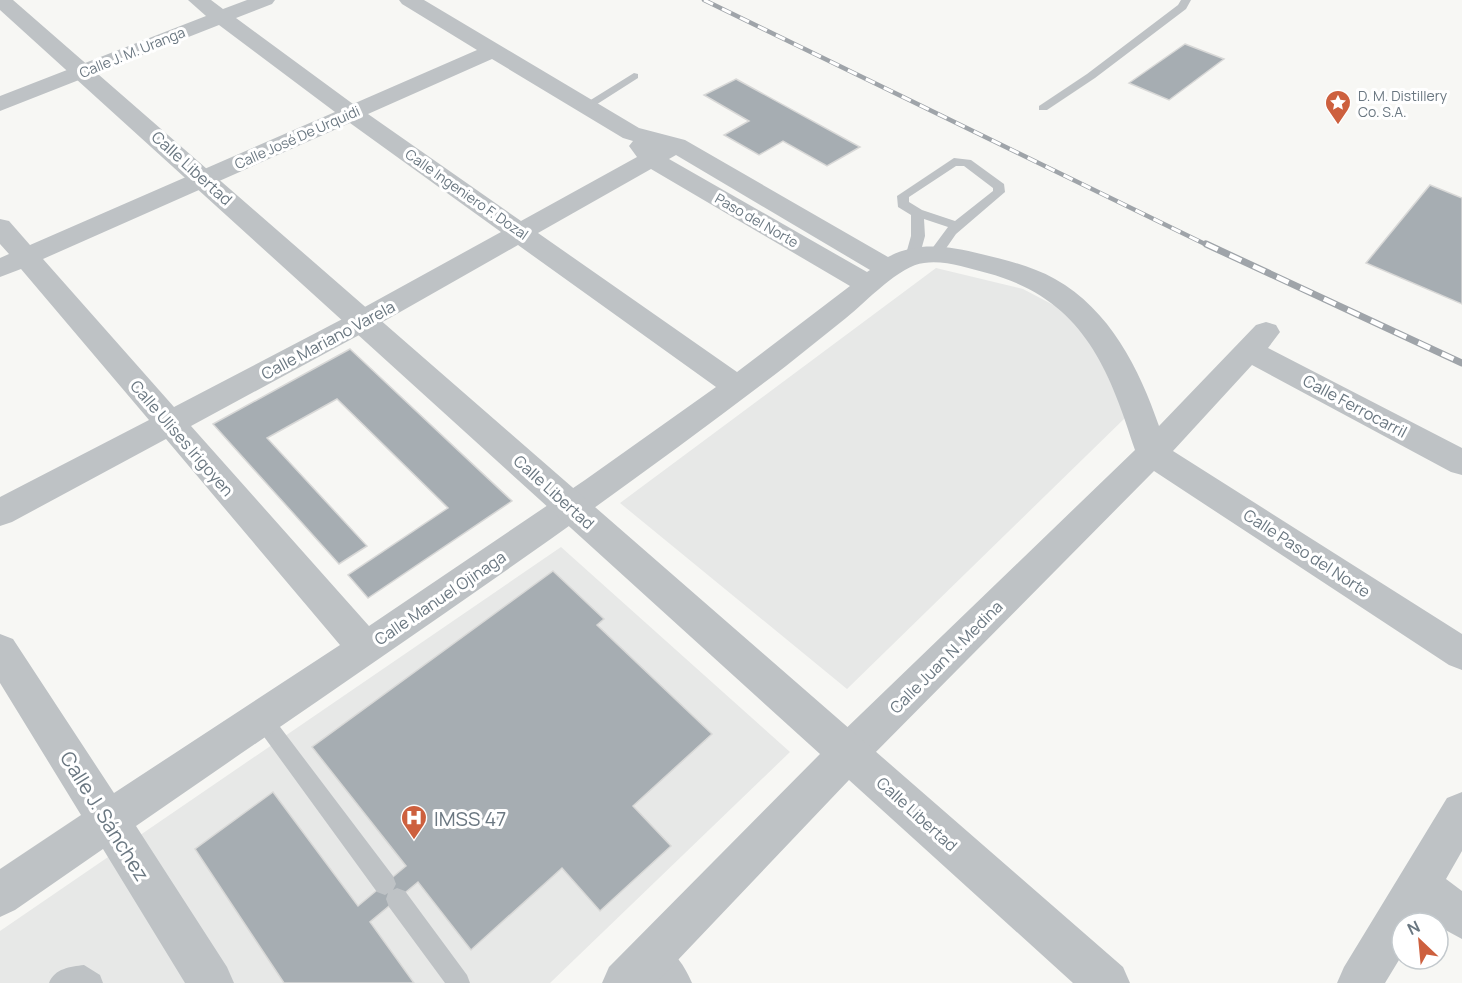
<svg xmlns="http://www.w3.org/2000/svg" width="1462" height="983" font-family="Manrope,sans-serif">
	<rect width="100%" height="100%" fill="#f7f7f4"/>
	<path fill="#e7e8e7" d="M936,268l87,21 40,21 29,32 34,75 -279,272 -227,-186z
		M561,547l229,205 -240,231h-550v-52z"/>
	<path fill="#a6adb2" stroke="#d8d8d7" stroke-width="1.5" d="M1185,44l39,15 -55,41 -40,-17z
		M736,79l124,68 -33,19 -44,-25 -24,14 -35,-20 25,-14 -45,-26z
		M1430,185l32,13v106l-96,-41z
		M350,349l162,152 -144,97 -20,-23 100,-67 -111,-109 -70,39 100,108 -28,18 -126,-140z
		M553,571l51,48 -7,6 115,109 -79,72 38,40 -71,65 -38,-43 -91,82 -53,-68 -48,40 44,61h-130l-89,-134 78,-57 85,114 48,-40 -94,-119z"/>
	<g fill="none" stroke-linecap="round" stroke-linejoin="round">
		<path fill="#bec2c5" fill-rule="evenodd" d="M1181,0h10l-5,9 -91,69 -48,32h-8v-4l48,-32 91,-69z
			M634,73l4,1v4l-47,30h-8l-2,-2z
			M954,158l17,2 33,24 1,8 -49,42 -16,23 -5,1 -7,-4 20,-27 -24,-8 1,17 -5,18 -7,4 -5,-1 -2,-3 5,-18v-21l-13,-8 -1,-11zM956,166h8l29,22v3l-38,30 -33,-11 -13,-8v-5z
			M261,708l7,3 125,165 3,8 -3,6 4,-2 8,3 62,84 3,8h-25l-56,-76 -3,-8 2,-6 -3,2 -8,-3 -123,-169 -3,-6 3,-6z
			M84,965l16,10 3,8h-54c6,-15 21,-16 35,-18z"/>
		<path fill="#bec2c5" fill-rule="evenodd" d="M188,0h23l12,9 24,-9h28l-3,4 -36,14 117,86 124,-54 -75,-46 -3,-4h25l215,128 46,12 203,117c30,-16 61,-11 93,-3 25,6 51,12 74,25 55,31 84,89 104,147l97,-101 10,-3 10,3 4,7 -12,16 194,100v27l-11,-3 -199,-107 -79,86 289,183v36l-13,-5 -295,-194 -292,295 -14,6 -14,-6 -6,-13 6,-13 301,-290c-27,-85 -54,-152 -148,-177 -20,-5 -42,-13 -63,-10 -24,2 -58,39 -78,55 -20,16 -40,32 -60,48 -211,162 -432,309 -650,460l91,141 7,16h-49l-82,-134 -88,61 -15,7v-48l81,-54 -81,-132v-49l13,5 101,154 226,-148 -174,-206 -154,83 -12,4v-29l149,-77 -128,-151 -21,8v-19l9,-4 -9,-10v-25l9,2 21,24 305,-133 -116,-87 -219,86v-15l206,-80zM492,59l131,79 10,3 -4,5 8,11 -116,64 -153,-107zM350,123l151,109 -149,82 -178,93 -131,-148zM676,155l194,115 -3,2 -198,-113zM651,169l199,117 -113,86 -199,-139zM518,245l198,142 -131,93 -216,146 -178,-200 181,-98z
			M1462,792v59l-16,28 16,12v48l-24,-13v-3h-5l-9,-7 -4,7h-18v32l-17,28h-48l7,-16 103,-169z
			M649,938c22,8 34,24 43,45h-53l-6,-7 -6,-16 6,-16z"/>
		<path fill="#bec2c5" fill-rule="evenodd" d="M0,0h13l1110,967 7,16h-57l-224,-203 -193,203h-54l7,-16 211,-213 -820,-744z"/>
		<defs>
			<path id="rail-far1" d="M704,0l505,246"/>
			<path id="rail" d="M1206,244l256,119"/>
		</defs>
		<use href="#rail-far1" stroke="#9fa4a9" stroke-width="4.5"/>
		<use href="#rail" stroke="#9fa4a9" stroke-width="7"/>
		<use href="#rail-far1" stroke="#fff" stroke-width="3" stroke-dasharray="10" stroke-linecap="butt"/>
		<use href="#rail" stroke="#fff" stroke-width="4.5" stroke-dasharray="13" stroke-linecap="butt"/>
	</g>
	<defs>
		<symbol id="sight-pin" viewBox="-11 -11 22 30"><path d="M0 17L-7.5 6A9.5 9.5 0 1 1 7.5 6Z" fill="#cd603e" stroke="#fff"/><path d="M0-6L1.8-2.2L6-1.7L2.9 1.2L3.7 5.4L0 3.3L-3.7 5.4L-2.9 1.2L-6-1.7L-1.8-2.2Z" fill="#fff"/></symbol>
		<symbol id="hospital-pin" viewBox="-11 -11 22 30"><path d="M0 17L-7.5 6A9.5 9.5 0 1 1 7.5 6Z" fill="#cd603e" stroke="#fff"/><path d="M-5-5h3v3.5h4V-5h3V5h-3V1.5h-4V5h-3Z" fill="#fff"/></symbol>
	</defs>
	<g fill-rule="evenodd">
		<use href="#sight-pin" x="1323" y="88" width="30" height="40"/>
		<use href="#hospital-pin" x="399" y="803" width="30" height="40"/>
	</g>
	<g text-anchor="middle" dominant-baseline="central" stroke-width="6" stroke-linejoin="round" paint-order="stroke">
		<g font-size="14" fill="#6a7781" stroke="#fff">
			<text transform="translate(132 52) rotate(-22)">Calle J. M. Uranga</text>
			<text transform="translate(297 137) rotate(-24)">Calle José De Urquidi</text>
			<text transform="translate(467 194) rotate(35)">Calle Ingeniero F. Dozal</text>
			<text transform="translate(757 220) rotate(30)">Paso del Norte</text>
		</g>
		<g font-size="14" fill="#6a7781" stroke="#fff" text-anchor="start">
			<text x="1358" y="95">D. M. Distillery<tspan x="1358" dy="16">Co. S.A.</tspan></text>
		</g>
		<g font-size="16" fill="#6a7781" stroke="#fff">
			<text transform="translate(192 168) rotate(42)">Calle Libertad</text>
			<text transform="translate(328 340) rotate(-28)">Calle Mariano Varela</text>
			<text transform="translate(1355 406) rotate(28)">Calle Ferrocarril</text>
			<text transform="translate(182 438) rotate(49)">Calle Ulises Irigoyen</text>
			<text transform="translate(554 492) rotate(42)">Calle Libertad</text>
			<text transform="translate(1307 553) rotate(33)">Calle Paso del Norte</text>
			<text transform="translate(440 598) rotate(-34)">Calle Manuel Ojinaga</text>
			<text transform="translate(946 657) rotate(-45)">Calle Juan N. Medina</text>
			<text transform="translate(917 814) rotate(42)">Calle Libertad</text>
		</g>
		<g font-size="20" fill="#6a7781" stroke="#fff">
			<text transform="translate(105 816) rotate(58)">Calle J. Sánchez</text>
		</g>
		<g font-size="20" fill="#6a7781" stroke="#fff" text-anchor="start">
			<text x="434" y="818">IMSS 47</text>
		</g>
	</g>
	<g transform="translate(1420 941) rotate(334)"><circle r="28" fill="#ffffff" stroke="#c3c9cd" stroke-width="1.5"/>
	<path d="M0-4.5L10 22L0 15L-10 22Z" fill="#cd603e"/>
	<text y="-9" font-size="16" font-weight="bold" text-anchor="middle" fill="#6a7781">N</text>
	</g>
</svg>
